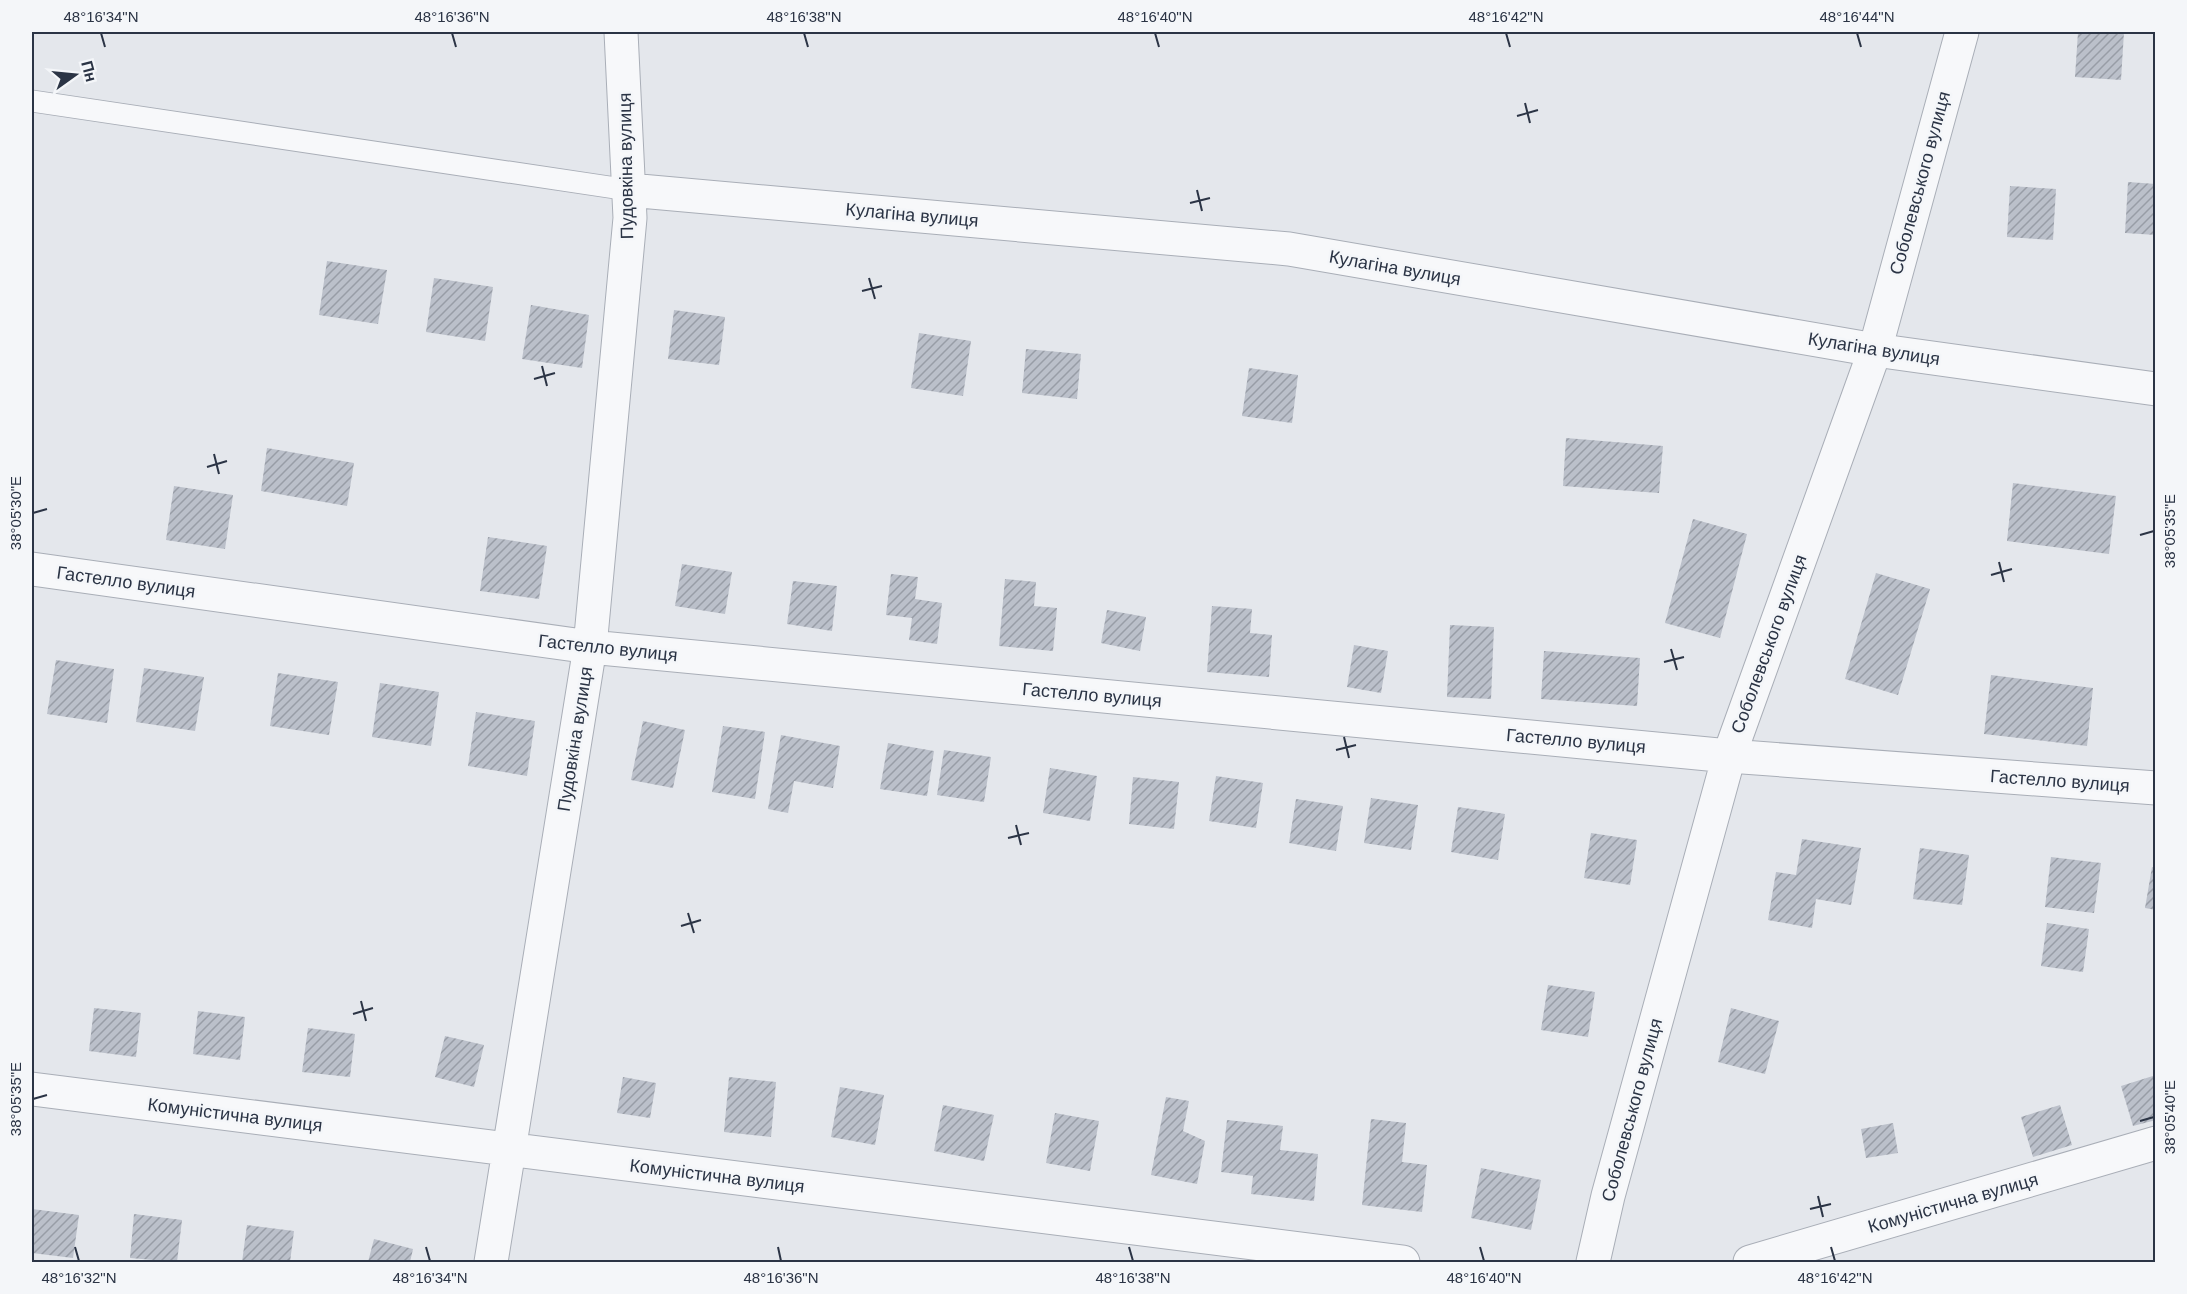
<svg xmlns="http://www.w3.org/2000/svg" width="2187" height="1294" font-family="Arial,sans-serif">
	<defs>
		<pattern id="building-hatch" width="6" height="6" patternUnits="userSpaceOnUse" patternTransform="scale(1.5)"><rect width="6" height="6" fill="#bbc0ca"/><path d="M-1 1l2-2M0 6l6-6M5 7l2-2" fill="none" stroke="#989da6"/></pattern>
	</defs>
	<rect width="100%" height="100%" fill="#e4e7ec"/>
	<path fill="url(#building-hatch)" d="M2078,32h46l-3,48 -46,-3z
		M2128,182l28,2v51l-31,-2z
		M2010,186l46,3 -3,51 -46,-3z
		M327,261l60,9 -9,54 -59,-9z
		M434,278l59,9 -8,54 -59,-9z
		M531,305l58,10 -7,53 -60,-9z
		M674,310l51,7 -6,48 -51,-6z
		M919,333l52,8 -8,55 -52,-8z
		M1026,349l55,5 -4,45 -55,-6z
		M1249,368l49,7 -6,48 -50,-7z
		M1566,438l97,8 -4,47 -96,-7z
		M267,448l87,15 -7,43 -86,-15z
		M2013,483l103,13 -7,58 -102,-13z
		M174,486l59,9 -8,54 -59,-9z
		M1693,519l54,15 -27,104 -55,-15z
		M488,537l59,9 -8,53 -59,-8z
		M682,564l50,8 -7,42 -50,-8z
		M1876,573l54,16 -32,106 -53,-16z
		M891,574l27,3 -3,22 27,4 -5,41 -28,-4 3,-22 -26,-3z
		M1005,579l31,3 -2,24 23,2 -4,43 -54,-5z
		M793,581l44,5 -5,45 -45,-7z
		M1212,606l40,3 -2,24 22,2 -3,42 -62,-5z
		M1107,610l39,7 -6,34 -39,-8z
		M1450,625l44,2 -3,72 -44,-2z
		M1354,645l34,6 -7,42 -34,-6z
		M1544,651l96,7 -3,48 -96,-7z
		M56,660l58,9 -7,54 -60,-9z
		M144,668l60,9 -9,54 -59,-9z
		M278,673l60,9 -9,53 -59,-9z
		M1991,675l102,13 -6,58 -103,-12z
		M380,683l59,9 -8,54 -59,-9z
		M476,712l59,9 -8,55 -59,-10z
		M643,721l42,9 -12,58 -42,-8z
		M723,726l42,6 -10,67 -43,-7z
		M781,735l59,11 -7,42 -39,-7 -6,32 -20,-4z
		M888,743l46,8 -7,45 -47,-7z
		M944,750l47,7 -7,45 -47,-7z
		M1050,768l47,8 -7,45 -47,-8z
		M1216,776l47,7 -7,45 -47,-7z
		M1133,777l46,5 -5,47 -45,-5z
		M1371,798l47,7 -7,45 -47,-7z
		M1296,799l47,7 -7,45 -47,-8z
		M1458,807l47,7 -7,46 -47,-8z
		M1591,833l46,7 -7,45 -46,-7z
		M1802,839l59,9 -10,57 -35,-6 -4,29 -44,-8 8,-48 20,3z
		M1920,848l49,7 -7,50 -49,-6z
		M2051,857l50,6 -7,50 -49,-6z
		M2152,867l4,1v42l-11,-2z
		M2047,923l42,6 -6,43 -42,-6z
		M1548,985l47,7 -7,45 -47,-7z
		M94,1008l47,5 -5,44 -47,-6z
		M1731,1008l48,13 -14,53 -47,-12z
		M198,1011l47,6 -5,43 -47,-6z
		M308,1028l47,6 -5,43 -48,-5z
		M445,1036l39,9 -10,42 -39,-10z
		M2156,1075v45l-23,6 -12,-40z
		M623,1077l33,6 -6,35 -33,-5z
		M729,1077l47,5 -5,55 -47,-5z
		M840,1087l44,8 -9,50 -44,-8z
		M1166,1097l23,4 -6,30 22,10 -8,43 -46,-9z
		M943,1105l51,10 -10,46 -50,-10z
		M2060,1105l12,40 -39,12 -12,-40z
		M1055,1113l44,8 -9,50 -44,-8z
		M1371,1119l35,4 -4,39 25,3 -5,47 -60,-7z
		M1227,1120l56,6 -3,24 38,4 -4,47 -63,-7 2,-18 -32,-4z
		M1893,1123l5,30 -32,5 -5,-29z
		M1481,1168l60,12 -10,50 -60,-12z
		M32,1209l47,6 -6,43 -41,-5z
		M134,1214l48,6 -5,42 -47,-4z
		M247,1225l47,6 -4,31h-48z
		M374,1239l39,10 -3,13h-42z"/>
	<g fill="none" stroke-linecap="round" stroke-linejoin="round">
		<defs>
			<path id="service" d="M32,101l597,89"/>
			<path id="minor" d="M629,190l660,59 586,101 281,39
				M32,569l558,78 1139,109 -121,440 -15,66
				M32,1089l1371,173
				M491,1262l99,-615 40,-429 -9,-186
				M1750,1262l406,-119"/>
			<path id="tertiary" d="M1962,32l-87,318 -146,406 427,32"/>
		</defs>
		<use href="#service" stroke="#a9aeb7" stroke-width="23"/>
		<use href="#minor" stroke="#a9aeb7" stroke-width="35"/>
		<use href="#tertiary" stroke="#a9aeb7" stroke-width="35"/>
		<use href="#service" stroke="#f7f8fa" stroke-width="21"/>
		<use href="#minor" stroke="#f7f8fa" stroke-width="33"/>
		<use href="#tertiary" stroke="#f7f8fa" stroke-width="33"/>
	</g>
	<path fill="none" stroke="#2b3445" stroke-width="2" d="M101,33l4,14M452,33l4,14M804,33l4,14M1155,33l4,14M1506,33l4,14M1857,33l4,14M1525,103l5,20M1517,116l21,-6M1197,190l5,21M1190,203l20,-5M869,278l6,21M862,291l20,-5M542,366l5,20M534,379l21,-6M214,454l5,20M207,467l20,-6M33,513l14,-4M2140,535l14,-4M1999,562l5,20M1991,575l21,-6M1671,649l6,21M1664,662l20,-5M1344,737l5,21M1336,750l20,-5M1016,825l5,20M1008,838l21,-5M688,913l6,20M681,926l20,-6M361,1001l5,20M353,1014l20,-6M33,1099l14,-4M2140,1121l14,-4M1818,1196l5,21M1810,1209l21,-5M75,1247l4,14M426,1247l4,14M778,1247l3,14M1129,1247l4,14M1480,1247l4,14M1831,1247l4,14"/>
	<g text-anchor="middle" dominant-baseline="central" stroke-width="5" stroke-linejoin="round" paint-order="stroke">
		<g font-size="18" fill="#2b3445" stroke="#f4f6f9">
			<text transform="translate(626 166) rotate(-91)">Пудовкіна вулиця</text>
			<text transform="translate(1920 183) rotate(-75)">Соболевського вулиця</text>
			<text transform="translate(912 215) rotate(5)">Кулагіна вулиця</text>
			<text transform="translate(1395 268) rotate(10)">Кулагіна вулиця</text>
			<text transform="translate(1874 349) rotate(9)">Кулагіна вулиця</text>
			<text transform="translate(126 582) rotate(8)">Гастелло вулиця</text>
			<text transform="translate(1769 644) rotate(-70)">Соболевського вулиця</text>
			<text transform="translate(608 648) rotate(6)">Гастелло вулиця</text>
			<text transform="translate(1092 695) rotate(5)">Гастелло вулиця</text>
			<text transform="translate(575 739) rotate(-81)">Пудовкіна вулиця</text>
			<text transform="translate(1576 741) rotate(5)">Гастелло вулиця</text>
			<text transform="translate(2060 781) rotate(4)">Гастелло вулиця</text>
			<text transform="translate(1632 1110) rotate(-75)">Соболевського вулиця</text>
			<text transform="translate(235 1115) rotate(7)">Комуністична вулиця</text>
			<text transform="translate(717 1176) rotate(7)">Комуністична вулиця</text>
			<text transform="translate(1953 1203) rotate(-16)">Комуністична вулиця</text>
		</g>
	</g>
	<rect width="2187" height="1294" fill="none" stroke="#f4f6f9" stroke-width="66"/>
	<g transform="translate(75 75) rotate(75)" stroke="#f4f6f9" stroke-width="4.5" paint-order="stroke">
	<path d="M0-4.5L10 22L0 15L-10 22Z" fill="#2b3445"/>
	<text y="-9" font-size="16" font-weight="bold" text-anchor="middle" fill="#2b3445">Пн</text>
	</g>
	<rect x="33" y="33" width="2121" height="1228" fill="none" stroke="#2b3445" stroke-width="2"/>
	<g font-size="15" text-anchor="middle" fill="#2b3445">
		<text x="101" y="22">48°16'34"N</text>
		<text x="452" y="22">48°16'36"N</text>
		<text x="804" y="22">48°16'38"N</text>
		<text x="1155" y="22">48°16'40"N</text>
		<text x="1506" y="22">48°16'42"N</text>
		<text x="1857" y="22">48°16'44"N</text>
		<text transform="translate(16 513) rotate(-90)" y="5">38°05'30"E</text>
		<text transform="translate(2170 531) rotate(-90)" y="5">38°05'35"E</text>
		<text transform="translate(16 1099) rotate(-90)" y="5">38°05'35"E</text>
		<text transform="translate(2170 1117) rotate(-90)" y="5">38°05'40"E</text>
		<text x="79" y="1283">48°16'32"N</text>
		<text x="430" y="1283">48°16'34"N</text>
		<text x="781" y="1283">48°16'36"N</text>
		<text x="1133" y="1283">48°16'38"N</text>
		<text x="1484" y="1283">48°16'40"N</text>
		<text x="1835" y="1283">48°16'42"N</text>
	</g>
</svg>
